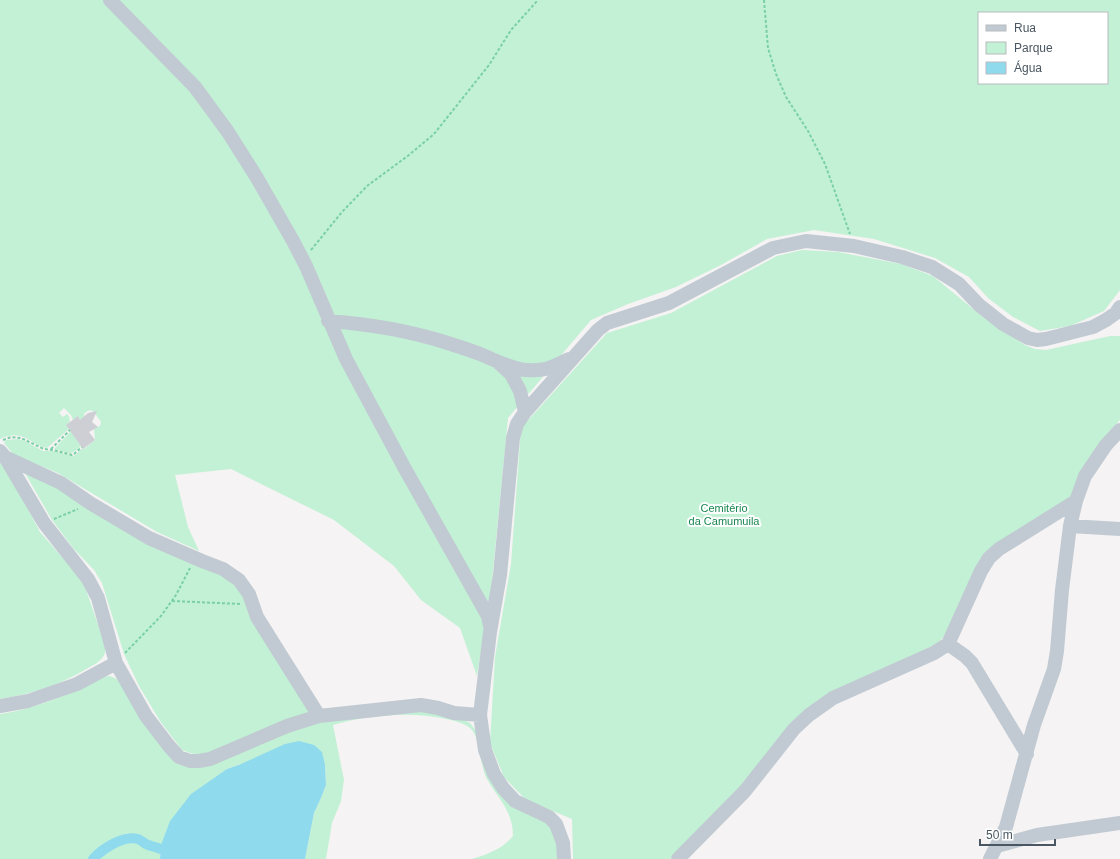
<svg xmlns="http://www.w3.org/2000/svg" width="1120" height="859" font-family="Helvetica,sans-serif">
	<rect width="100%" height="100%" fill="#f5f3f3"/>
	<path fill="#c3f1d5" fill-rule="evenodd" d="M0,0h1120v290l-16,21 -34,15 -30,5 -27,-14 -25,-19 -19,-21 -34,-19 -61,-19 -60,-9 -47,9 -46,26 -45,22 -48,17 -37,16 -83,98 -16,163 -15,95 -17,-48 -39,-28 -27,-34 -60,-46 -103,-51 -56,6 13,52 11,24 -42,-19 -99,-59 -44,-18 -10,-12 2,-3 12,-1 7,2 18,10h11l20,5 9,-8 1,1 11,-9 -1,-11 6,-3 1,-4 -7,-10 -4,-2 -4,2 -2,2 1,5 -2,5 -5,-7 -5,3 -2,-5 -7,-7 -5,5 4,4 4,-3 2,2 1,6 -4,3 3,4 -22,19c-18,-4 -24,-20 -47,-9zM979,13h128v70h-128z
		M802,250l36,2 63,12 32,12 51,42 41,27 10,4 11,1 64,-14h10v84l-16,18 -31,58 -79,51 -48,87 -6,7 -11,7 -101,46 -86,92 -72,73h-97l-1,-40 -46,-19 -22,-23 -14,-34 5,-86 16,-93 10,-136 86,-95 64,-20 106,-57z
		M71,431l10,15c-10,11 -14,7 -27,3z
		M0,456l40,76 43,49 22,64c0,4 1,7 -1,10 -3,6 -10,10 -16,13 -30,18 -54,25 -88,31z
		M25,473l10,1 167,92 34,17 73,127 -2,4 -94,37 -13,4 -10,-2 -8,-3 -22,-29 -21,-35 -15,-32 -22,-71 -8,-13 -21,-22 -21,-28z
		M110,676l9,4 57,83c10,4 18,6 29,4l101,-44 116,-12 37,7 11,5 8,11 12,37 61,54 10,34h-89c17,-5 30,-10 41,-23 0,-25 -14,-36 -26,-57 -7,-12 -7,-40 -15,-49 -5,-6 -14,-8 -21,-10 -36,-9 -83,-6 -118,5l11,55 -3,21 -9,22 -6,36h-21l9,-46 7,-15 5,-13 -1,-20 -85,-1 -13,5 -66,76 -1,14h-160v-145c28,-4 54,-14 80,-25 10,-5 19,-12 30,-13z"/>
	<path fill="#90daee" d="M299,741l15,4 8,7 3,13 1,20 -5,13 -7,15 -9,46h-145l1,-14 9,-24 21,-27 36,-25 14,-5 44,-20z"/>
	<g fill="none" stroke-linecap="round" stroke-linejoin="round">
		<path stroke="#90daee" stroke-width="10" d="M93,859c9,-10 30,-24 45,-20 2,1 5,3 8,5 4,2 10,3 15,5"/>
	</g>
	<path fill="#cdcfd5" d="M97,411l-5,11 6,5 -9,5 6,8 -12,9 -17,-24 12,-9 2,4 8,-7z"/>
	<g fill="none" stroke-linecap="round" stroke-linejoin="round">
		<path stroke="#7ad0a6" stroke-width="2" stroke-dasharray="3 2" stroke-linecap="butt" d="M764,0l4,48 8,26 10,23 22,34 17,33 25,70
			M311,250l31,-38 25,-26 42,-31 25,-21 55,-69 22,-35 27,-30
			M3,440l8,-3 10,1 23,11 9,1 19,5 2,-1 8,-7
			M51,449l19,-19
			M54,519l24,-10
			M172,601l69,3
			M125,653l36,-37 15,-21 14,-27"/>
		<path stroke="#c1cad2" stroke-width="14" d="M110,0l85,87 33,45 29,46 36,63 13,25 40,93 58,108 84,149 2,10
			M328,321c43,3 83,10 123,23 9,3 19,6 29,10 13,5 31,15 46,16 20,1 25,-2 43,-11
			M499,363l12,11 9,17 5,21
			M0,451l5,6 39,66 44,56 10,19 18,65 30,53 23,30 10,11 11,4h9l11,-2 77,-33 32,-10 102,-11 17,3 16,5 26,2
			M5,457l56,26 29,20 59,35 53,23 21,8 16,11 10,14 8,23 62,99
			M1070,526l50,3
			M948,644l17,12 7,7 55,91
			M0,706l28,-5 49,-17 39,-21
			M997,846l40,-11 83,-12
			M564,859l-1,-16 -7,-19 -7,-7 -34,-16 -12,-13 -9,-14 -9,-24 -5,-35 10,-83 10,-57 13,-137 4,-14 8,-12 73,-82 9,-7 62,-20 104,-55 33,-7 48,5 48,11 30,10 27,17 20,21 24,19 25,14 9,2 9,-1 47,-12 13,-7 10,-7 4,-6
			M678,859l67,-68 49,-62 15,-14 24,-17 101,-45 14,-9 33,-73 8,-13 10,-9 77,-48
			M990,859l16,-32 28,-102 20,-56 3,-18 5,-61 8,-64 6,-25 9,-25 21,-31 14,-15"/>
	</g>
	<g text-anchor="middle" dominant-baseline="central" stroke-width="4" stroke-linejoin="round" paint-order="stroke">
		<g font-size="11" fill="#17864f" stroke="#fff">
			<text x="724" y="508">Cemitério<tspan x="724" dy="13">da Camumuila</tspan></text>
		</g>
	</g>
	<rect x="978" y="12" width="130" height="72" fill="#ffffff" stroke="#b7bbc0"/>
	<rect x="986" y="25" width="20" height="6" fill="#c1cad2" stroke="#b7bbc0"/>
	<text x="1014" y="32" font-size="12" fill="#4a5661">Rua</text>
	<rect x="986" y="42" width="20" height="12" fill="#c3f1d5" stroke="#b7bbc0"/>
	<text x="1014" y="52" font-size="12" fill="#4a5661">Parque</text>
	<rect x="986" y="62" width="20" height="12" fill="#90daee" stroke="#b7bbc0"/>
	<text x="1014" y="72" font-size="12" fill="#4a5661">Água</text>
	<path d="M980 839v6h75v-6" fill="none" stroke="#4a5661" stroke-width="2"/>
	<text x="986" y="839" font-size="12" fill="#4a5661" stroke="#ffffff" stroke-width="3" paint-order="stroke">50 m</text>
</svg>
